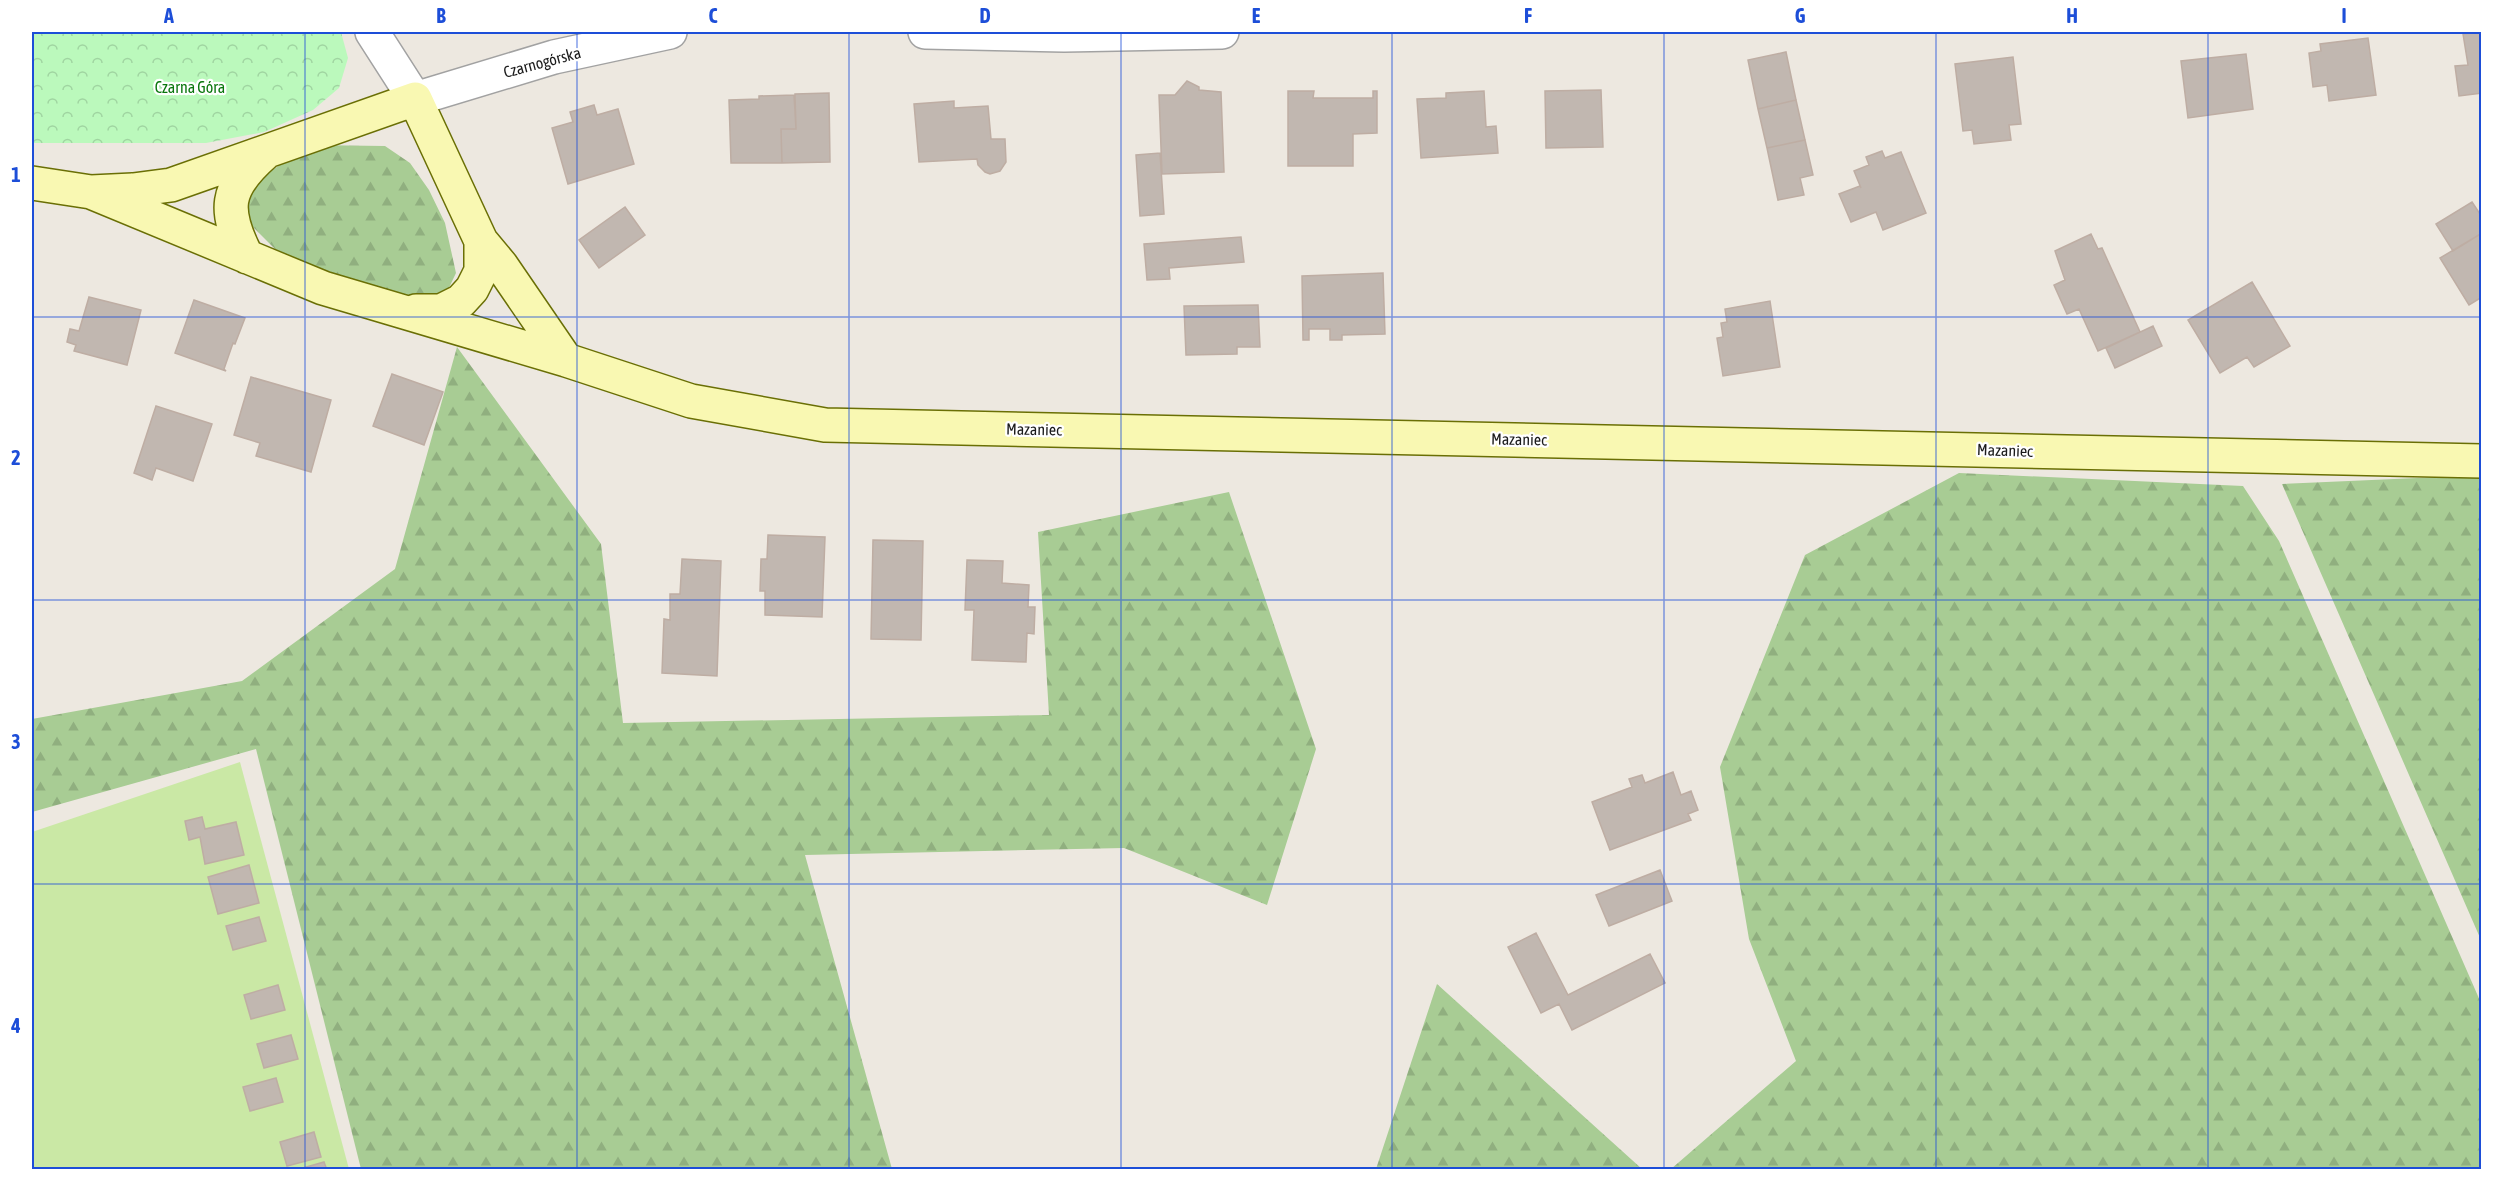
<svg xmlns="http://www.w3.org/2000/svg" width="2513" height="1201" font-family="'Asap Condensed',sans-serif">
	<defs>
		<pattern id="forest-firs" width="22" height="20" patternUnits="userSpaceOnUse" patternTransform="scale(1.5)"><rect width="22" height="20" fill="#a8cc94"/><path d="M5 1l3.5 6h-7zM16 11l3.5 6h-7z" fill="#90af7f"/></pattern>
		<pattern id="park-crowns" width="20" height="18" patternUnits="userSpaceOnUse" patternTransform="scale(1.5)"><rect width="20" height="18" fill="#bbf9bc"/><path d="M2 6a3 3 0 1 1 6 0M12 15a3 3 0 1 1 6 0" fill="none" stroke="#a0d5a1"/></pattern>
	</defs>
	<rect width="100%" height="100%" fill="#ede8e0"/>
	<path fill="url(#forest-firs)" d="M309,145l76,1 25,17 19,27 16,33 11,50 -10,21 -21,9 -56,-12 -85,-33 -35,-35 -4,-24 13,-19z
		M457,347l144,197 22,179 426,-8 -11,-183 191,-40 87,257 -49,156 -143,-57 -319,7 87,314h-531l-105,-420 -224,63v-93l210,-38 153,-112z
		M1959,473l284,13 36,55 202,462v166h-810l125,-108 -47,-122 -29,-172 85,-212z
		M2440,477l41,1v462l-199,-456z
		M1437,984l205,185h-266z"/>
	<path fill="url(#park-crowns)" d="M32,32h309l7,26 -9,30 -26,22 -49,22 -58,11h-174z"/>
	<path fill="#cae8a5" d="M240,762l109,407h-317v-337z"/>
	<path fill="#c1b7b0" stroke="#beada3" stroke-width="1.5" d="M2482,32v61l-23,3 -4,-30 13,-1 -5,-31z
		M2368,38l8,57 -47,6 -2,-16 -14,2 -4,-34 12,-2 -1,-7z
		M1786,52l10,48 -38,9 -10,-49z
		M2246,54l7,55 -65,9 -7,-57z
		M2013,57l8,67 -12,1 2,15 -37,4 -2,-14 -9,1 -8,-67z
		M1187,81l12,6v3l22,2 3,80 -62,2 -3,-79h16z
		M1601,90l2,57 -57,1 -1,-57z
		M1288,91h26l-1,7h60v-7h4v42l-24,1v32h-65z
		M1484,91l2,36 10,-1 2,27 -77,5 -4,-59 29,-1v-5z
		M829,93l1,69 -48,1 -1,-34h15l-1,-35z
		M794,95l2,34h-15l1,34h-51l-2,-63 30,-1v-3z
		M1796,100l9,40 -38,8 -9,-39z
		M954,101v7l34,-2 3,33h14l1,23 -6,9 -10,3 -5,-2 -7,-7 -1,-6 -58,3 -5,-58z
		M594,105l3,10 21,-6 16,55 -66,20 -16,-56 21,-6 -3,-10z
		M1805,140l8,35 -13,3 4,17 -26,5 -11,-52z
		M1882,151l3,7 16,-6 25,61 -43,17 -7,-18 -25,10 -12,-28 21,-8 1,2 -7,-17 15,-6 -3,-8z
		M1160,153l4,61 -24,2 -4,-61z
		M2472,202l10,15v16l-29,18 -17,-27z
		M625,207l20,28 -46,33 -20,-28z
		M2482,233v64l-13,8 -29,-47z
		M2091,234l7,15 4,-1 38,84 -42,19 -19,-42 -12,5 -13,-29 11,-5 -10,-29z
		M1241,237l3,25 -75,6 1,11 -23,1 -3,-36z
		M1383,273l2,61 -43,1v5h-12v-11h-21v11h-6l-1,-64z
		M2252,282l38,64 -36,21 -7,-10 -27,16 -32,-53z
		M89,297l52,13 -14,55 -53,-14 2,-6 -9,-3 3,-13 9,2z
		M194,300l51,18 -10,26 -2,-1 -9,26 2,2 -51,-18z
		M1770,301l10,66 -57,9 -6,-38 6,-1 -2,-14 6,-1 -2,-13z
		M1258,305l2,42h-23v7l-51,1 -2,-49z
		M2153,326l9,20 -47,22 -9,-20z
		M392,374l51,18 -19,53 -51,-19z
		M251,377l80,23 -20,72 -55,-16 4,-13 -26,-8z
		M156,406l56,18 -19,57 -37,-13 -4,12 -18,-7z
		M768,535l57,2 -3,80 -57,-2v-24h-5l1,-32h6z
		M873,540l50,1 -2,99 -50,-1z
		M682,559l39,2 -4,115 -55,-3 2,-54 6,1v-26h10z
		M967,560l36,1 -1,22 27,2 -1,22h7l-1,27 -7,-1 -1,29 -54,-2 2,-50h-9z
		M1673,772l8,23 10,-4 7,19 -10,4 3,6 -81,30 -18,-48 40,-15 -3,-8 13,-4 3,8z
		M202,817l3,12 31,-7 8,33 -39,9 -5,-27 -11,3 -4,-19z
		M249,865l10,38 -41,11 -10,-37z
		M1660,870l12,31 -63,25 -13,-31z
		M259,917l7,24 -33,9 -7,-24z
		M1536,933l32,62 82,-41 15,29 -93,47 -13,-26 -18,9 -33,-66z
		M278,985l7,25 -34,9 -7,-24z
		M291,1035l7,24 -34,9 -7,-24z
		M276,1078l7,24 -33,9 -7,-24z
		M314,1132l7,25 -34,9 -7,-24z
		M324,1162l3,8h-31z"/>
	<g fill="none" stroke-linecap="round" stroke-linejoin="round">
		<defs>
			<path id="street" d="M372,32l43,67 139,-42 116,-25
				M925,32l139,3 158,-3"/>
			<path id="secondary" d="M32,183l59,9 42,-2 38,-5 244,-86 66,142 20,24 65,95
				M91,192l232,96 243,72 125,41 134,24 1657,36
				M247,257c-24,-47 -23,-68 18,-104
				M416,311h25l20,-10 11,-12 9,-18v-30"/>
		</defs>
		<use href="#street" stroke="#a2a2a2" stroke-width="36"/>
		<use href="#secondary" stroke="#6a6f05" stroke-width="36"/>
		<use href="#street" stroke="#fff" stroke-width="33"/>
		<use href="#secondary" stroke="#f9f8b2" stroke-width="33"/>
	</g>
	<path fill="none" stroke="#1d4ed8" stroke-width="1.5" stroke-opacity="0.55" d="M305,32v1138M577,32v1138M849,32v1138M1121,32v1138M1392,32v1138M1664,32v1138M1936,32v1138M2208,32v1138M32,317h2450M32,600h2450M32,884h2450"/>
	<g text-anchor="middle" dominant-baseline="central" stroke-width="4.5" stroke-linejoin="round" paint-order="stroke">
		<g font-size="16" fill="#1b1b1b" stroke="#fff">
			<text transform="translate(542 62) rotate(-15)">Czarnogórska</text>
			<text transform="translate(1034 429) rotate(1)">Mazaniec</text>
			<text transform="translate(1519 439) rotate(1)">Mazaniec</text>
			<text transform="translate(2005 450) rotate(2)">Mazaniec</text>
		</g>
		<g font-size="16" fill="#0b770e" stroke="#fff">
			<text x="190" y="87">Czarna Góra</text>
		</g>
	</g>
	<rect width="2513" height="1201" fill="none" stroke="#ffffff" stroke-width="66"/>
	<rect x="33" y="33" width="2447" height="1135" fill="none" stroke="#1d4ed8" stroke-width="2"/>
	<g font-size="20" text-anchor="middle" font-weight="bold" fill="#1d4ed8">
		<text x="169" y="23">A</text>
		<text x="441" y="23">B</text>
		<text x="713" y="23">C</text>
		<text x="985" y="23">D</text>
		<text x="1256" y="23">E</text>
		<text x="1528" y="23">F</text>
		<text x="1800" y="23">G</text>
		<text x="2072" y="23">H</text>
		<text x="2344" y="23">I</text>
		<text x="16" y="182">1</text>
		<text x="16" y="465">2</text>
		<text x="16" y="749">3</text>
		<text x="16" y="1033">4</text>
	</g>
</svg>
